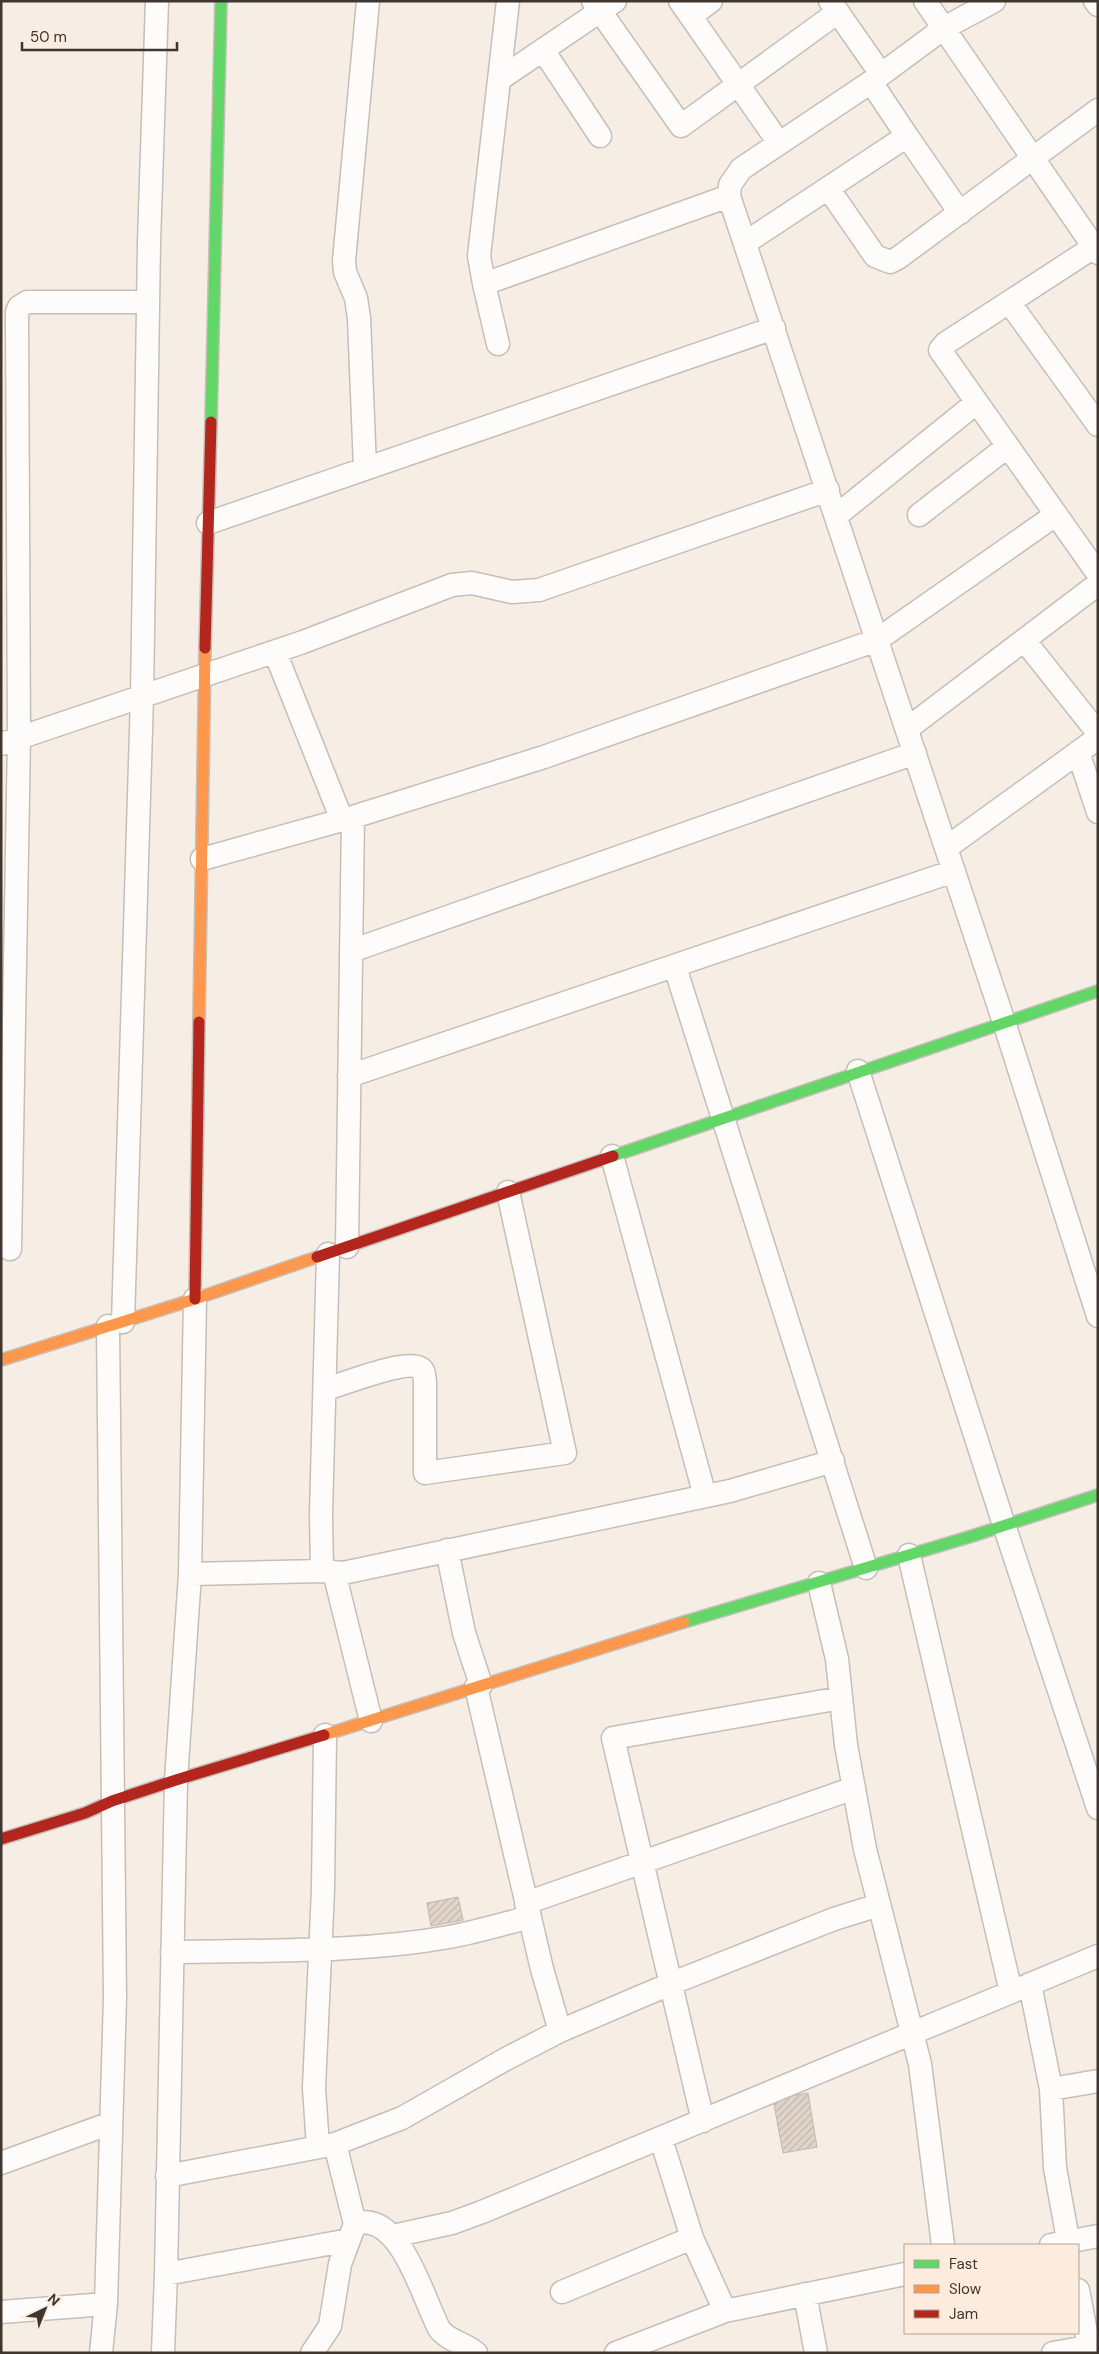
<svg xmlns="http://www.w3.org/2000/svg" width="1099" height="2354" font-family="'DM Sans',sans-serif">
	<defs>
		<pattern id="building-hatch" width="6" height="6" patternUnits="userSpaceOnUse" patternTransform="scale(1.25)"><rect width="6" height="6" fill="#e1d5c9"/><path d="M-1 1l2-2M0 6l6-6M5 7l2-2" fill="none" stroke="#c2b7ad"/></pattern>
	</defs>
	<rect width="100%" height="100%" fill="#f6ede5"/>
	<path fill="url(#building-hatch)" stroke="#c0b8b1" d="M458,1897l5,23 -32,6 -4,-23z
		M808,2093l9,54 -34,6 -10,-54z"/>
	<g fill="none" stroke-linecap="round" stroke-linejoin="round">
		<defs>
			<path id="street" d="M508,1l-29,255 5,28 245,-88 275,826 94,294
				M593,1l88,125 157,-114
				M680,1l99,142
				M830,1l51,73
				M925,1l173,252
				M1095,1l3,4
				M691,16l20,-15
				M543,50l57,86
				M500,79l115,-78
				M907,136l53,77
				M828,188l47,68 15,6 8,-4 200,-148
				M729,196l1,-11 11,-16 130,-87
				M745,243l162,-107 -36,-54 73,-54 50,-27
				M1094,247l-148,96 -6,7 158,224
				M484,284l14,60
				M1009,302l89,123
				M365,468l-6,-150 -3,-20 -11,-26 -1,-11 24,-260
				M919,515l88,-68
				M836,516l140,-113
				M208,523l566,-195
				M1024,640l74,93
				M275,652l67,168
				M907,729l191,-145
				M1,744l302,-102 149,-57 20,-2 40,9 27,-2 289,-100
				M1078,752l20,60
				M946,848l152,-110
				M202,859l151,-42 191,-60 333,-117 177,-124
				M351,951l564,-198
				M675,967l191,601
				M858,1071l146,454 94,283
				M349,1076l605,-205
				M612,1156l93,340
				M347,1247l6,-430
				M10,1249l9,-512 -2,-425 2,-5 8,-5h121
				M195,1299l-5,275 132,-3 21,2 387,-82 103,-30
				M123,1322l19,-625 7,-455 8,-241
				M326,1389c17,-5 80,-30 94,-21 5,3 4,8 5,14v91l140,-20 -57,-261
				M447,1550l17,83 17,52
				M909,1555l102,437
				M322,1571l-1,-57 7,-260
				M334,1572l37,149
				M190,1574l-14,206 -10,494 183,-34
				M819,1583l18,76 9,86 19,104 55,215 23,181
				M476,1687l66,282 18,62
				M526,1903l328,-115
				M172,1952c92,-2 186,1 277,-15 27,-5 54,-13 81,-20
				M1030,1984l21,105 4,79 14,77
				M1051,2089l47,-8
				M703,2121l-90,-383 228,-40
				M661,2139l31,99 33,73
				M318,2147l-4,-59 9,-198 2,-155
				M1,2163l110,-40
				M167,2176l168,-32 67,-26 102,-58 56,-29 110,-47 164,-65 45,-14
				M355,2224c41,-14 64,61 77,89 3,6 5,14 9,18 8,10 25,13 35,22
				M393,2236l59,-13 30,-11 616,-256
				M1051,2245l47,-9
				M1078,2290l12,63
				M562,2292l130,-54
				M805,2294l11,59
				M1,2312l105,-8
				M101,2353l5,-49 9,-307 -7,-671
				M163,2353l3,-79
				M312,2353l18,-27 10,-62 15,-40 -20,-80
				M616,2353l109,-42 180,-37
				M1053,2353l45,-8"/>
			<path id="fast" d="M211,422l10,-421
				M613,1156l485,-165
				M684,1622l285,-85 129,-42"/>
			<path id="slow" d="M199,1022l6,-374
				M1,1360l194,-61 122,-42
				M324,1735l360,-113"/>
			<path id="jam" d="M205,648l6,-226
				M317,1257l296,-101
				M195,1299l4,-277
				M1,1839l84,-26 27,-12 64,-21 148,-45"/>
		</defs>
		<use href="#street" stroke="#c6beb7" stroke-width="25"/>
		<use href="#fast" stroke="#c6beb7" stroke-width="14"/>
		<use href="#slow" stroke="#c6beb7" stroke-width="14"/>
		<use href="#jam" stroke="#c6beb7" stroke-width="14"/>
		<use href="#street" stroke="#fefcfb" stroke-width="22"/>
		<use href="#fast" stroke="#63d668" stroke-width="11"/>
		<use href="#slow" stroke="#ff974d" stroke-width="11"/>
		<use href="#jam" stroke="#b3261e" stroke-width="11"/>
	</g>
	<rect width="1099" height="2354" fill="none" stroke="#3e362f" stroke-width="5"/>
	<rect x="904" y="2244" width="175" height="90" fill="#fdecde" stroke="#b1a398"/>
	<rect x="914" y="2260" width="25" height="8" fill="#63d668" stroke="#b1a398"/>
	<text x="949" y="2269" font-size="15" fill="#3e362f">Fast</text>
	<rect x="914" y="2285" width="25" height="8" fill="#ff974d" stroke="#b1a398"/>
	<text x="949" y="2294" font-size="15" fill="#3e362f">Slow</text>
	<rect x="914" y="2310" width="25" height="8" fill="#b3261e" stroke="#b1a398"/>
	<text x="949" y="2319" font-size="15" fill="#3e362f">Jam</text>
	<g transform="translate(45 2309) rotate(43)" stroke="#fdecde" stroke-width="4" paint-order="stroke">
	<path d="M0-4L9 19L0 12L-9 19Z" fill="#3e362f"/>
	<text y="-8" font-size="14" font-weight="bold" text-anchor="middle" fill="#3e362f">N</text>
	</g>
	<path d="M22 42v8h155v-8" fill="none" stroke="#3e362f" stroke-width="2.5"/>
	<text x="30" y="42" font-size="15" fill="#3e362f" stroke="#fdecde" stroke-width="4" paint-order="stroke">50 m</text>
</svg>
